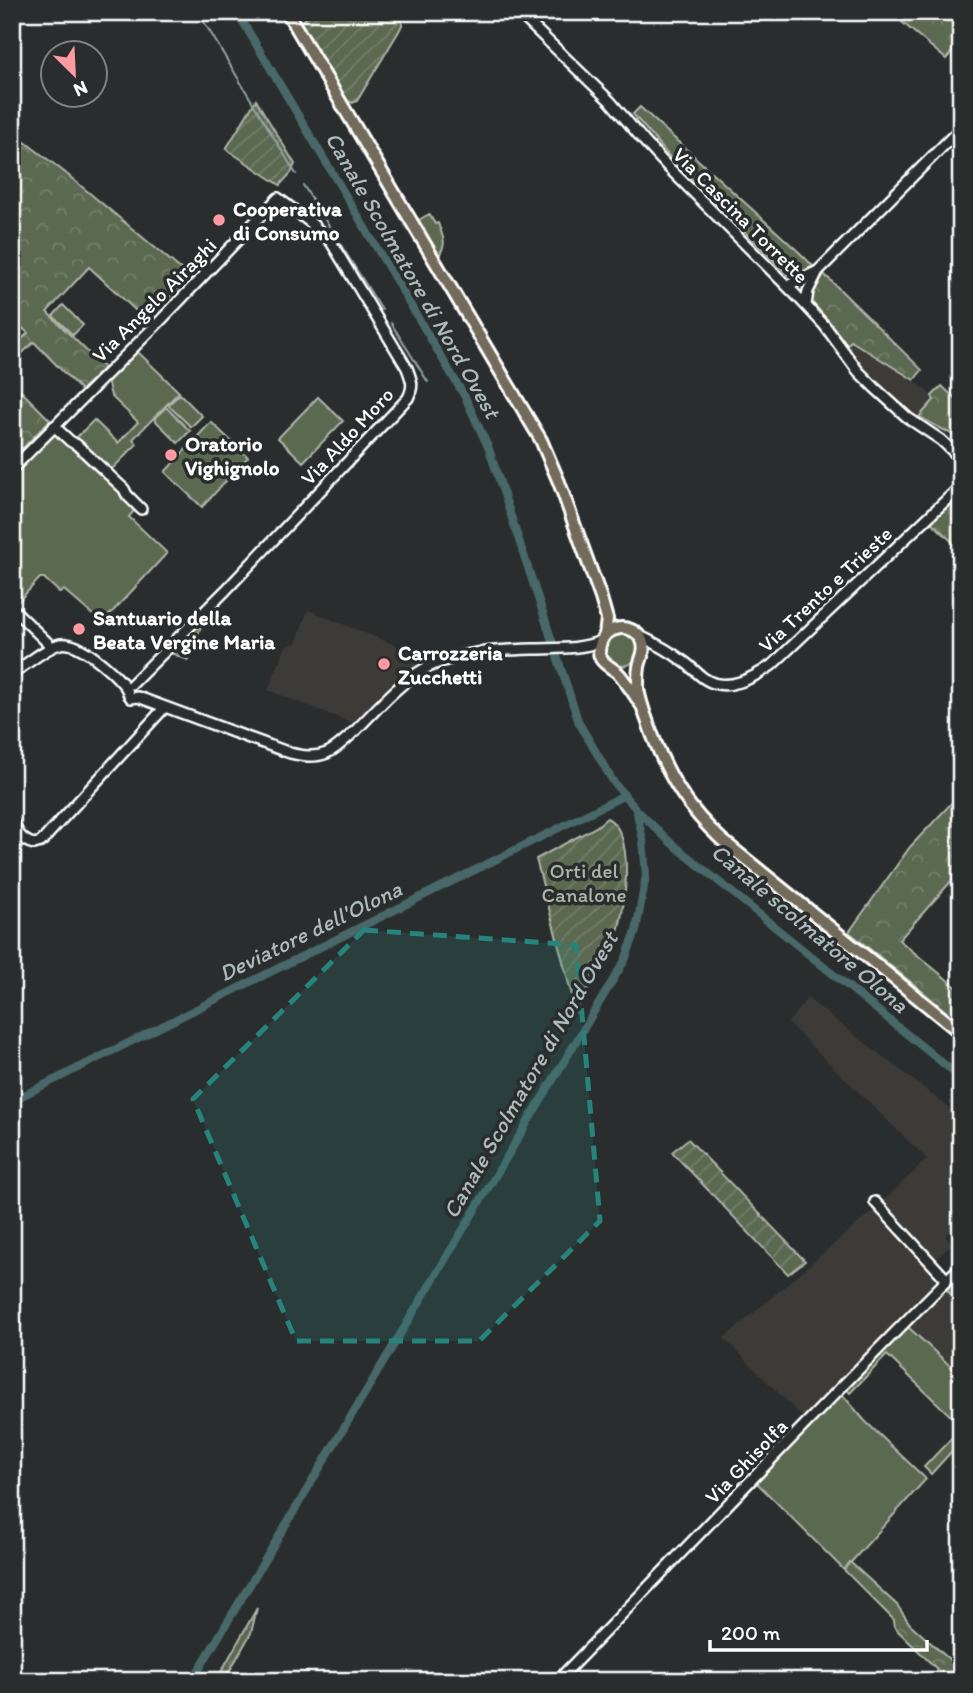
<svg xmlns="http://www.w3.org/2000/svg" width="973" height="1693" font-family="Itim,sans-serif">
	<defs>
		<pattern id="forest-crowns" width="20" height="18" patternUnits="userSpaceOnUse" patternTransform="scale(1.75)"><rect width="20" height="18" fill="#5c6951"/><path d="M2 6a3 3 0 1 1 6 0M12 15a3 3 0 1 1 6 0" fill="none" stroke="#74806b"/></pattern>
		<pattern id="garden-furrows" width="10" height="10" patternUnits="userSpaceOnUse" patternTransform="scale(1.75)"><rect width="10" height="10" fill="#5c6951"/><path d="M-1 1l2-2M0 10L10 0M9 11l2-2" fill="none" stroke="#74806b"/></pattern>
	</defs>
	<rect width="100%" height="100%" fill="#2a2d2e"/>
	<filter id="ink" filterUnits="userSpaceOnUse"><feTurbulence type="fractalNoise" baseFrequency=".0143" numOctaves="2"/><feDisplacementMap in="SourceGraphic" scale="14" xChannelSelector="R" yChannelSelector="G"/><feConvolveMatrix kernelMatrix="1 2 1 2 8 2 1 2 1" color-interpolation-filters="sRGB"/></filter>
	<g filter="url(#ink)">
		<path fill="#3d3a39" d="M851,340l63,40 18,16 2,4 -15,17 -21,-17 -34,-33 -17,-22z
			M308,610l117,47 -73,66 -84,-33 18,-44 10,-3z
			M807,998l154,119v104l-16,15 7,8 -18,17 14,14 -7,7 20,24v70l-54,-50 -97,99 -86,-87 151,-129 52,-50 -139,-136z"/>
		<path fill="#5c6951" stroke="#aeb4a8" stroke-width="2" d="M429,214l6,10 3,-1c5,16 10,19 0,34l-21,-36z
			M63,305l20,20 -10,10 -20,-19z
			M136,350l43,42 -46,47 4,5 -26,26 -34,-33 17,-17 24,23 20,-21 -27,-26 -4,-16z
			M180,394l22,22 -11,11 -23,-22z
			M318,397l25,24 -40,41 -25,-24z
			M166,407l24,24 -12,12 -24,-24z
			M211,422l37,35 -46,50 -37,-35z
			M55,433l81,75 -7,9 38,36 -65,70 -38,-33 -4,3 -16,-15h-4l-25,27 -3,-3v-126z
			M205,616l-17,44 -17,-7z
			M606 650a16 16 0 1 1 32 0a16 16 0 1 1-32 0Z
			M907,1326l54,50v50l-74,-71 -37,38 -4,-5z
			M841,1393l24,28 61,58 -82,91 -87,-87z
			M961,1428v13l-30,33 -7,-7z"/>
		<path fill="url(#forest-crowns)" stroke="#aeb4a8" stroke-width="2" d="M890,12h71v33l-2,-1 -13,15z
			M640,107l160,146 13,13 -13,7 -12,2 -115,-114 -40,-47z
			M12,132l51,39 126,105 -42,45 -58,-54 -42,45 57,56 -23,22 -47,-48 -22,21v-14l16,-16 -16,-15z
			M824,274l98,96 -8,10 -63,-39 -4,4 -36,-45 4,-10z
			M12,382l38,38 -28,29 -10,-9z
			M942,386l19,18v35l-42,-22 15,-17 -2,-4z
			M961,498l-2,31 2,21 -34,-32 9,-8 4,3z
			M961,793v77l-62,70 62,51v34l-33,-29 -79,-64 61,-85z
			M960,1278h1v28l-14,-16z
			M850,1562l47,43 13,19 51,46v11h-12l-54,-53 -1,-8 -50,-50z
			M257,1608l-6,25 -27,48h-8z"/>
		<path fill="url(#garden-furrows)" stroke="#aeb4a8" stroke-width="2" d="M313,12h89v13l-3,6 -42,70 -4,2 -5,-2 -48,-78z
			M256,100l39,64 -4,9 -11,12 -54,-36z
			M607,818c30,15 18,97 8,122 -10,26 -28,47 -39,71l-40,-152 60,-32z
			M688,1139l117,122 -17,13 -116,-122z"/>
		<g fill="none" stroke-linecap="round" stroke-linejoin="round">
			<path stroke="#91a4a5" stroke-width="2" d="M198,12l98,162
				M303,185l79,125
				M391,323l37,59"/>
			<path stroke="#486769" stroke-width="8" d="M637,810l33,32 291,236
				M12,1101l613,-306
				M192,1681l433,-721 11,-29 10,-56 -3,-35 -7,-31 -22,-26 -35,-60 -90,-274 -24,-52 -228,-385"/>
			<defs>
				<path id="minor" d="M518,12l92,89 34,40 24,26 128,128 29,31 33,45 17,17 33,30 33,22 19,18
					M787,286l31,-15 143,-143
					M806,305l2,-14 10,-20
					M54,426l16,15 7,4 47,44 3,6 14,14
					M960,465h1
					M12,469l149,-149 117,-122 33,25 20,19 76,126c5,13 7,18 1,30l-182,192 -94,94
					M12,608l40,39
					M640,636c15,7 30,15 43,25 8,5 14,13 22,18 22,14 48,-1 67,-14l189,-179
					M12,674c12,-8 35,-27 48,-30 19,-4 52,27 64,41 5,5 2,8 7,13l7,-1 152,56c12,3 24,5 37,0 11,-5 20,-15 29,-23 21,-21 42,-46 68,-61 33,-17 72,-19 109,-20 24,-1 46,1 68,-8
					M12,820c5,12 9,21 22,24l7,-2 124,-135
					M875,1202l72,78
					M557,1681c135,-138 267,-279 404,-415"/>
				<path id="major" d="M287,12l254,428 18,42 42,116 6,21 -2,16
					M642,706c-7,-11 -14,-21 -22,-31 -9,-10 -27,-12 -19,-33 6,-16 29,-19 39,-5 8,11 1,19 -1,30 -1,6 -1,14 -1,21 2,16 9,31 14,46 17,44 36,75 70,106l239,193"/>
			</defs>
			<use href="#minor" stroke="#fff" stroke-width="14"/>
			<use href="#major" stroke="#fff" stroke-width="16"/>
			<use href="#minor" stroke="#2a2d2e" stroke-width="9"/>
			<use href="#major" stroke="#726b5a" stroke-width="10"/>
		</g>
	</g>
	<path fill="#27847c" fill-opacity="0.2" stroke="#27847c" stroke-width="5" stroke-dasharray="14 9" stroke-linejoin="round" d="M364,930l212,15 24,276 -121,120h-183l-103,-242z"/>
	<g fill="#ff9aa2" stroke="#2a2d2e" stroke-width="2.5">
		<circle cx="219" cy="220" r="7"/>
		<circle cx="171" cy="455" r="7"/>
		<circle cx="79" cy="629" r="7"/>
		<circle cx="384" cy="664" r="7"/>
	</g>
	<g text-anchor="middle" dominant-baseline="central" stroke-width="7" stroke-linejoin="round" paint-order="stroke">
		<g font-size="21" font-weight="bold" fill="#fff" stroke="#2a2d2e" text-anchor="start">
			<text x="233" y="208">Cooperativa<tspan x="233" dy="24">di Consumo</tspan></text>
			<text x="185" y="443">Oratorio<tspan x="185" dy="24">Vighignolo</tspan></text>
			<text x="93" y="617">Santuario della<tspan x="93" dy="24">Beata Vergine Maria</tspan></text>
			<text x="398" y="652">Carrozzeria<tspan x="398" dy="24">Zucchetti</tspan></text>
		</g>
		<g font-size="21" fill="#fff" stroke="#2a2d2e">
			<text transform="translate(741 215) rotate(45)">Via Cascina Torrette</text>
			<text transform="translate(154 300) rotate(-45)">Via Angelo Airaghi</text>
			<text transform="translate(347 436) rotate(-47)">Via Aldo Moro</text>
			<text transform="translate(825 589) rotate(-43)">Via Trento e Trieste</text>
			<text transform="translate(746 1461) rotate(-46)">Via Ghisolfa</text>
		</g>
		<g font-size="21" fill="#aeb4a8" stroke="#2a2d2e">
			<text x="584" y="870">Orti del<tspan x="584" dy="24">Canalone</tspan></text>
		</g>
		<g font-size="23" font-style="italic" fill="#adbbbc" stroke="#2a2d2e">
			<text transform="translate(413 275) rotate(60)">Canale Scolmatore di Nord Ovest</text>
			<text transform="translate(810 928) rotate(40)">Canale scolmatore Olona</text>
			<text transform="translate(310 931) rotate(-26)">Deviatore dell'Olona</text>
			<text transform="translate(530 1075) rotate(-60)">Canale Scolmatore di Nord Ovest</text>
		</g>
	</g>
	<rect width="973" height="1693" fill="none" stroke="#2a2d2e" stroke-width="42"/>
	<rect x="21" y="21" width="931" height="1651" fill="none" stroke="#fff" stroke-width="2.5" filter="url(#ink)"/>
	<g transform="translate(74 74) rotate(156)"><circle r="33" fill="#2a2d2e" stroke="#7f8182" stroke-width="2"/>
	<path d="M0-5L12 26L0 18L-12 26Z" fill="#ff9aa2"/>
	<text y="-10" font-size="19" font-weight="bold" text-anchor="middle" fill="#ffffff">N</text>
	</g>
	<path d="M710 1640v10h217v-10" fill="none" stroke="#ffffff" stroke-width="3.5"/>
	<text x="721" y="1640" font-size="21" fill="#ffffff" stroke="#2a2d2e" stroke-width="5" paint-order="stroke">200 m</text>
</svg>
